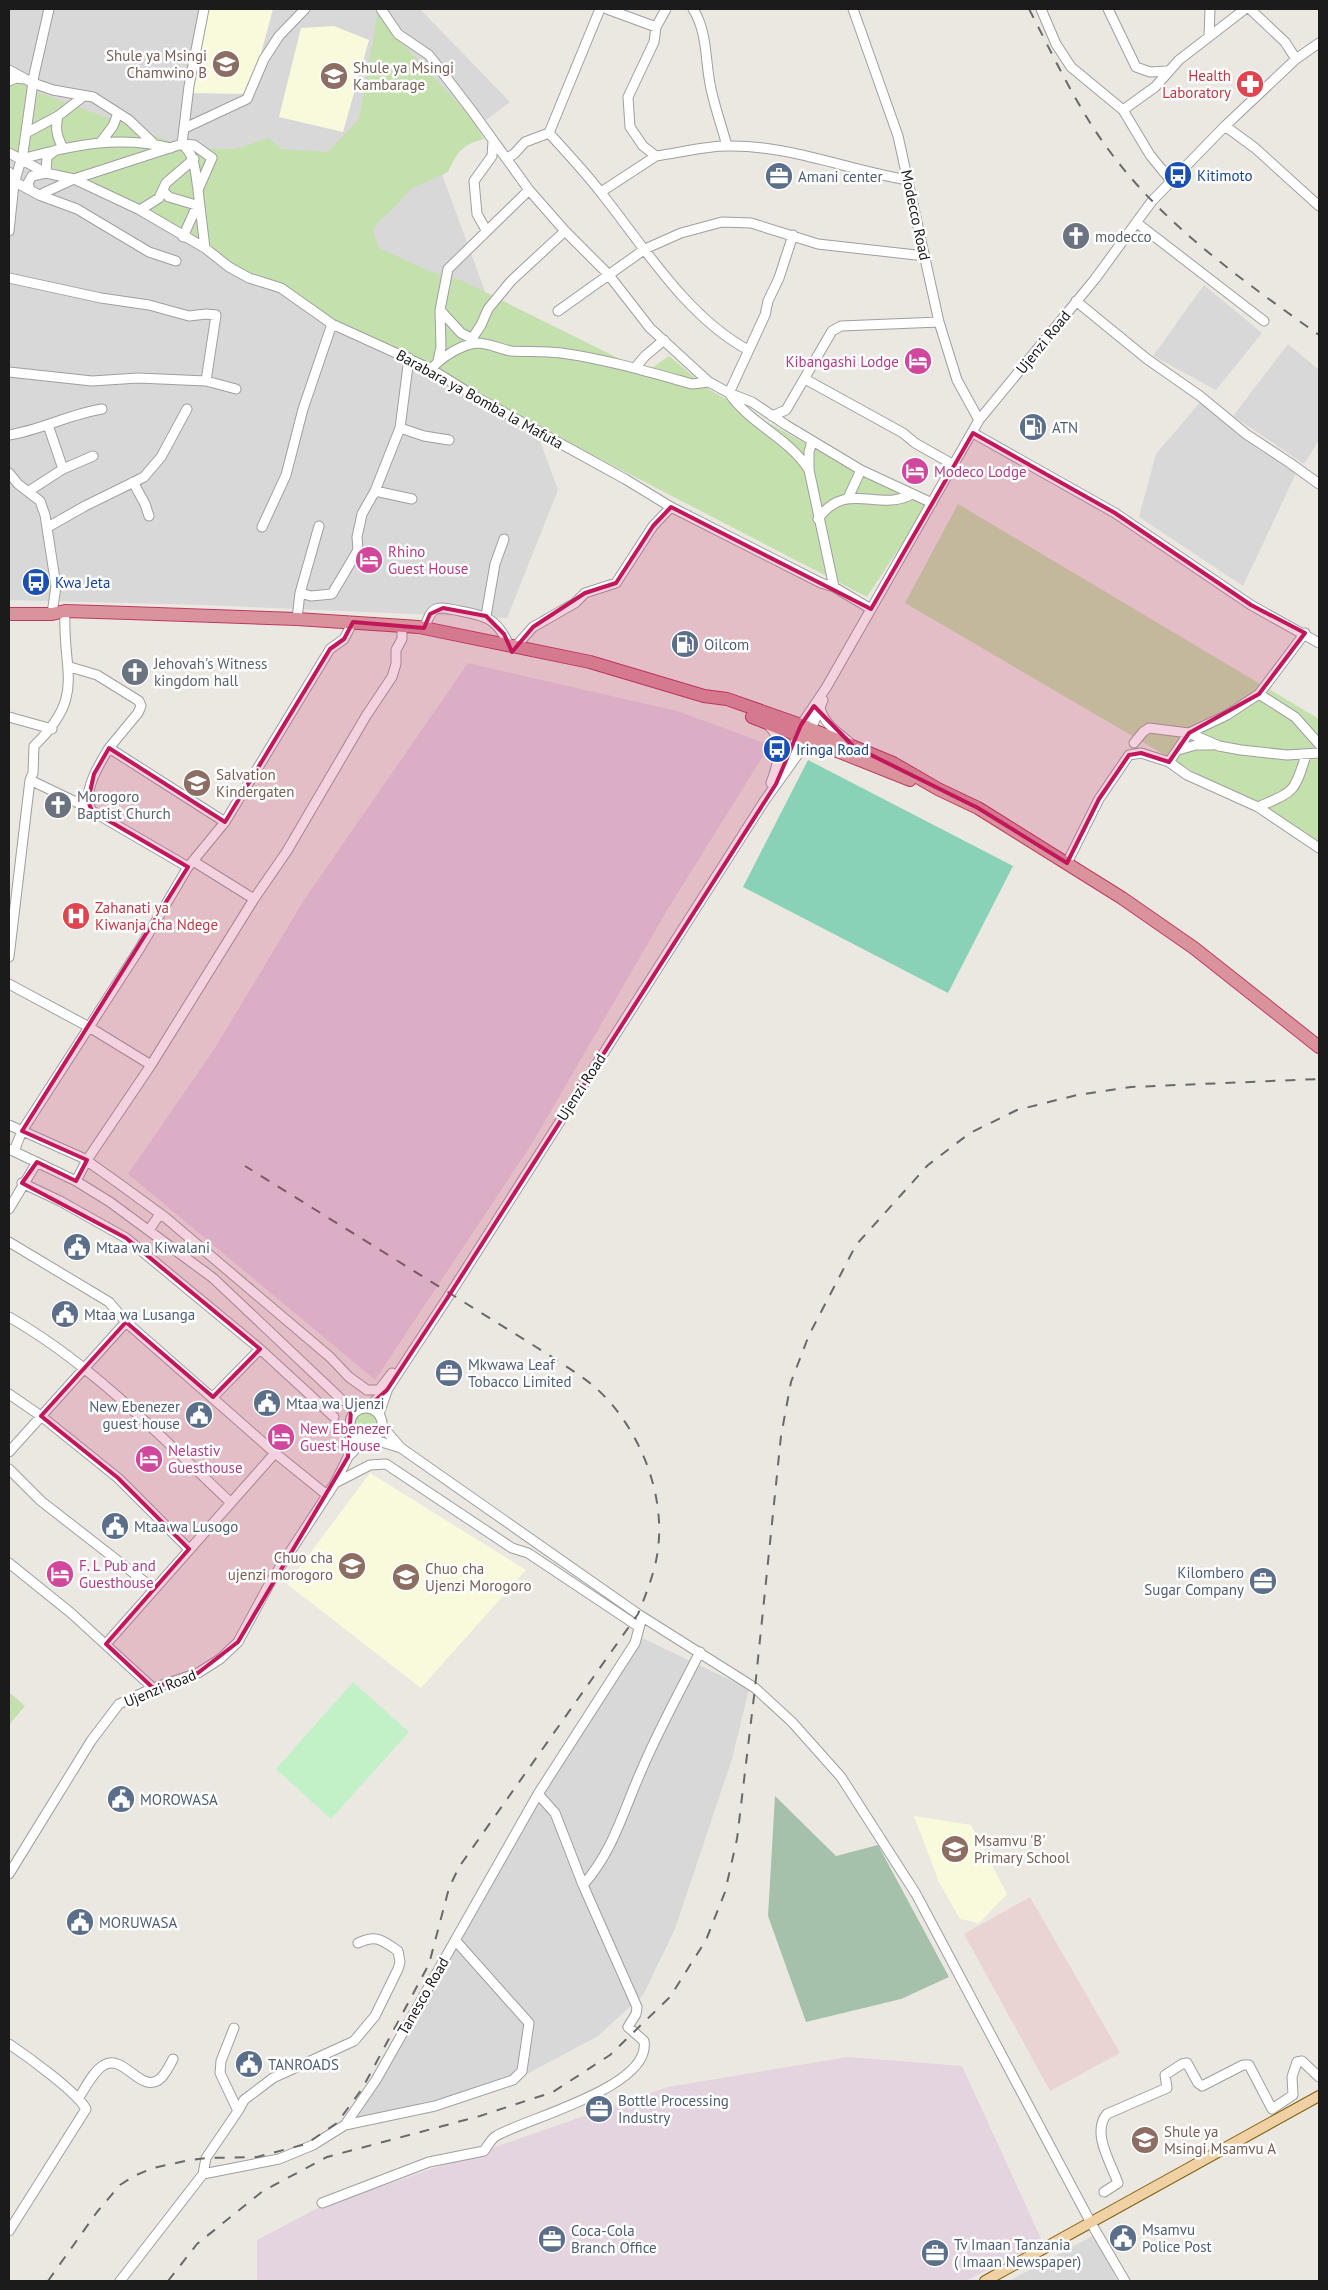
<svg xmlns="http://www.w3.org/2000/svg" width="1328" height="2290" font-family="'PT Sans',sans-serif">
	<rect width="100%" height="100%" fill="#ebe8e1"/>
	<path fill="#d9d8d8" d="M9,9h411l90,93 -74,56 122,332 -51,128 -303,-13 -195,-5z
		M1204,285l58,48 -46,57 -63,-34z
		M1288,344l31,26v70l-15,24 -71,-48z
		M1202,400l57,50 37,23 -53,113 -104,-69 17,-63z
		M640,1637l109,52 -17,70 -57,170 -32,66 -45,41 -84,45 -93,22 -78,24 72,-121 56,-98z
		M1096,2234l21,47h-108z"/>
	<path fill="#ead4d2" d="M1030,1897l90,156 -70,38 -86,-157z"/>
	<path fill="#e3d4e0" d="M468,663l209,48 93,34 -101,162 -136,235 -158,238 -247,-206 87,-126 89,-148z
		M848,2057l114,9 81,177 -78,38h-708v-41l59,-31 352,-122z"/>
	<path fill="#f9fadc" d="M206,9h67l-23,85 -59,-1z
		M334,26l35,14 -26,92 -64,-15 22,-89z
		M370,1473l156,97 -105,118 -134,-104z
		M914,1816l57,9 36,69 -28,29 -19,-4 -21,-37z"/>
	<path fill="#c4e0ad" d="M378,12l22,29 71,76 13,22c-21,5 -27,13 -36,33l-37,17 -20,22 -10,8 -8,11 6,18 50,23 34,10 183,91 23,-16 41,34 157,88 60,28 -60,91 -535,-277 -205,-117 -101,-49 12,-62 150,56 47,1 34,-11 12,11 47,3 31,-33z
		M9,77l24,12 -12,65 -12,-6z
		M958,504l361,215v126l-414,-242z
		M353 1423a13 13 0 1 1 26 0a13 13 0 1 1-26 0Z
		M9,1692l16,14 -16,19z"/>
	<path fill="#a6c1ab" d="M775,1796l61,60 42,-11 71,132 -48,22 -95,23 -38,-106z"/>
	<path fill="#c2f1c8" d="M353,1682l56,50 -78,87 -55,-50z"/>
	<path fill="#89d1b7" d="M808,760l205,106 -65,127 -205,-106z"/>
	<g fill="none" stroke-linecap="round" stroke-linejoin="round">
		<defs>
			<path id="minor" d="M381,9l17,25 31,21 43,56 57,79 36,41 43,43 42,54 48,44 11,10 20,11 23,9 34,23 75,45 71,33
				M600,9l-51,124c18,20 37,40 53,61 43,54 84,122 146,156
				M607,9l49,18
				M666,9l-10,18 -2,15 -26,55 2,30 13,19 13,10c23,-3 48,-10 72,-10 62,-1 120,24 180,34
				M693,9c15,23 12,54 18,80 4,19 11,38 16,57
				M853,9l45,127 41,186 18,58 22,40
				M1041,9l15,35 15,23 52,43 27,45 22,27
				M1108,9l28,58 14,5 17,-1
				M1250,9l35,33 11,17
				M1209,37l1,-28
				M9,70l24,13 20,7 40,7 36,23 24,23
				M9,81l7,-3 8,1
				M1123,110l32,-23 24,-27 66,-51
				M58,116c-3,13 -1,21 5,32
				M1225,126l30,22 64,58
				M185,128l62,-29 17,-40 15,-23 26,-27
				M26,133l32,-17 26,-20
				M101,142l12,-16 5,-13
				M182,144l7,-58 15,-77
				M183,145c13,11 12,28 15,44
				M9,153l37,20 28,6 66,31 65,38 24,19 20,11 32,10 51,36 99,45 43,27 151,83 46,28 150,76 13,4 37,22
				M507,158l7,-4 11,-12 24,-9
				M22,159c50,-14 98,-24 149,-11
				M9,172l6,10 24,13 38,14 72,43 27,9
				M30,190l-2,-7 4,-7 14,-3 1,-16 9,-7
				M163,191l6,6 27,8
				M601,192l55,-36
				M39,195l35,-16 108,-35 12,1 18,13 -14,32 7,58
				M140,210l19,-12 7,-15 28,-24
				M1137,223l127,98
				M486,230l-9,-16 -3,-33 18,-25 1,-15
				M9,231l5,-47 9,-31 11,-78 15,-66
				M793,235l-14,43 -11,23 -3,14 -36,78c21,31 60,45 80,77
				M183,237l16,-36
				M9,278l92,20 48,7 40,11 17,-2 10,1 -10,66
				M1076,301l71,58 53,37 46,38 44,29 29,21
				M440,310l21,23 10,5
				M558,311l87,-62 36,-16 41,-11 29,1 67,21 107,12
				M468,345l13,-20 7,-16 23,-28 54,-50
				M438,361l3,-14 -1,-37 8,-41 81,-79
				M635,368l10,-12 19,-16
				M431,369c11,-12 29,-24 46,-26 11,0 23,6 34,8 16,1 33,0 50,2 44,6 88,19 131,31l17,-2
				M9,372l83,9 46,-3 68,3 30,8
				M805,379l98,54 12,10 39,22
				M772,416l14,-6 46,-79 9,-5 98,-4
				M48,425l15,44
				M400,428l24,8 25,4
				M973,433l142,80 136,92 68,38
				M9,435c32,-5 61,-21 93,-26
				M812,441l-3,11v18l25,117
				M9,473l9,11 22,17 5,14 11,71 -4,28
				M133,482l12,22 4,12
				M29,491l34,-22 30,-13
				M375,491l37,8
				M848,498l13,-28
				M818,519c28,-40 61,-6 94,-25
				M48,527l37,-21 59,-29 17,-20 26,-48
				M262,527l24,-52 17,-66 29,-85
				M300,593l11,3 21,-2 26,-44 -1,-13 5,-23 13,-23 25,-63 9,-70
				M486,616l9,-52 9,-25
				M297,619l3,-26 19,-67
				M424,629c3,-7 5,-17 12,-20 7,-3 17,1 24,2 27,5 37,8 49,34
				M516,646l17,-19 42,-24 10,-10 31,-10 37,-57 18,-19
				M70,667l27,8 42,26 2,5 -3,7 -29,35 116,74
				M1259,694l36,23 24,27
				M820,707c3,16 17,25 29,35
				M9,717l43,12
				M769,726c16,15 9,38 2,57
				M1134,743l9,-11 6,-4 40,5 30,13 22,4 46,5 32,-2
				M109,748c-9,15 -29,46 -17,63l96,56
				M1178,750l18,-5h16
				M1169,762l18,13 71,32 61,41
				M30,780l48,23 10,3
				M776,784l18,-38 7,-21 25,-37 153,-268 116,-141 57,-78 73,-75 71,-67 23,-16
				M1258,807c36,-16 36,-13 48,-52
				M193,861l61,38
				M1067,863l32,-64 30,-44 12,-2 28,9 20,-29 38,-18 32,-21 46,-61
				M9,957l21,-177 3,-7 1,-27c53,-51 28,-73 31,-135
				M9,984l80,43 62,38
				M9,1125l74,33 38,27 45,33 164,139 19,20 18,13h12l13,-17
				M9,1149l67,32 34,21 103,76 129,122 18,8
				M14,1151l8,-20 118,-183 48,-81 37,-45 105,-173 14,-10 9,-17
				M76,1181l11,-21 64,-95 103,-166 33,-48 79,-135 26,-39 4,-13v-14l6,-11v-14
				M22,1183l38,18 66,37 134,111 74,68
				M9,1209l28,-47
				M149,1230l11,-16
				M9,1242l100,60 17,20 149,131 52,42
				M9,1317c83,47 152,120 221,185
				M9,1394l32,22 77,62 71,71
				M213,1397l47,-48
				M368,1407l19,-17 63,-96 315,-494 39,-54 19,-46
				M350 1424a16 16 0 1 1 32 0a16 16 0 1 1-32 0Z
				M379,1414l8,-23
				M382,1426l19,22 237,166 117,74 37,34 49,55 75,117 175,329 34,58
				M372,1439l29,9
				M9,1452l117,-130
				M348,1457l3,-28
				M9,1469l32,32 113,88
				M335,1483l35,-18 16,-1 126,84 16,5 111,74
				M9,1563l62,50 82,75
				M106,1644l169,-191
				M9,1874l82,-133 28,-37 34,-16 45,-15 22,-14 18,-17 33,-61 64,-98 13,-26 16,-17
				M583,1885c30,-33 41,-76 59,-116 17,-40 38,-78 58,-117
				M9,2044c18,12 68,48 77,65l-77,122
				M78,2099c7,-10 15,-28 26,-34 20,-12 38,31 57,13 5,-5 9,-13 12,-19
				M238,2111l6,-11 29,-22 81,-37 21,-25 23,-47 2,-7 -2,-11c-16,-11 -22,-17 -40,-8
				M345,2125l90,-19 78,-26 9,-9 7,-48 -74,-83
				M203,2174l3,-16 32,-47 -18,-38 1,-12 13,-33
				M1104,2192l14,-9c-7,-20 -27,-51 -11,-69l60,-26 -2,-13 17,-11 5,-1 11,20 4,3 41,-21h6l23,44 21,-14 -1,-18 5,-15 5,-1 17,16
				M322,2203l107,-41 55,-11c3,-4 7,-12 12,-15 31,-18 156,-49 148,-95l-16,-14 8,-13 1,-7 -54,-122 -28,-72 -17,-19
				M120,2281l83,-107 76,-15 34,-14 32,-20 31,-45 162,-286 97,-151 7,-26"/>
			<path id="major" d="M985,2281l334,-185"/>
			<path id="highway" d="M9,614h43l13,-3 64,2 168,6 122,8 171,35 114,34 23,3 74,26 92,38 45,26 40,19 144,90 72,50 125,99
				M752,717l158,63"/>
		</defs>
		<use href="#minor" stroke="#9f9f9f" stroke-width="11"/>
		<use href="#major" stroke="#7f5f12" stroke-width="12"/>
		<use href="#highway" stroke="#be3962" stroke-width="14"/>
		<use href="#minor" stroke="#fff" stroke-width="9"/>
		<use href="#major" stroke="#efd1a3" stroke-width="10"/>
		<use href="#highway" stroke="#da929d" stroke-width="12"/>
		<path stroke="#696969" stroke-width="2" stroke-dasharray="10 10" stroke-linecap="butt" d="M1029,9c26,50 50,103 85,148 55,72 132,126 205,178
			M48,2281l49,-69 23,-27 14,-9 19,-8 32,-7 21,-3 51,-1 49,-13 31,-21 25,-34 67,-125 20,-76 10,-21 179,-253c7,-17 14,-35 18,-53 13,-61 -15,-132 -60,-173 -14,-12 -31,-22 -47,-33l-304,-189
			M168,2281l29,-37 66,-53 64,-34 153,-41 73,-24 57,-37 60,-58 36,-57 19,-48 12,-53 18,-151 26,-252 10,-54 18,-47 47,-90 72,-80 42,-32 47,-23 60,-15 54,-8 188,-8"/>
	</g>
	<path fill="#c2185b" fill-opacity="0.2" stroke="#c2185b" stroke-width="4" stroke-linejoin="round" d="M973,433l142,80 136,92 54,28 -46,61 -70,39 -20,29 -28,-9 -12,2 -30,44 -32,64 -89,-55 -125,-62 -39,-40 -13,19 -25,59 -326,510 -63,96 -19,17 -17,3 -3,47 -110,185 -40,31 -45,15 -47,-44 83,-95 -71,-71 -77,-62 85,-94 87,75 47,-48 -134,-111 -104,-55 15,-21 39,19 11,-21 -65,-29 166,-264 -96,-56 -4,-10 6,-27 15,-26 116,74 105,-173 14,-10 9,-17 71,6 6,-14 13,-6 43,8 18,18 8,18 21,-25 52,-34 31,-10 37,-57 18,-19 200,102z"/>
	<defs>
		<symbol id="school-disc" viewBox="-11 -11 22 22"><circle r="9.5" fill="#8d6e63" stroke="#fff"/><path d="M0-5L7-2L0 1L-7-2ZM-4 1L0 2.5L4 1V4Q0 6-4 4Z" fill="#fff"/></symbol>
		<symbol id="pharmacy-disc" viewBox="-11 -11 22 22"><circle r="9.5" fill="#e0444e" stroke="#fff"/><path d="M-2-6h4v4h4v4h-4v4h-4v-4h-4v-4h4Z" fill="#fff"/></symbol>
		<symbol id="bus-disc" viewBox="-11 -11 22 22"><circle r="9.5" fill="#1a4fb4" stroke="#fff"/><path d="M-5-6H5V4H4V6H2V4H-2V6H-4V4H-5ZM-3.5-4V0h7V-4ZM-3.5 1.2v1.5H-2V1.2ZM2 1.2v1.5H3.5V1.2Z" fill="#fff"/></symbol>
		<symbol id="office-disc" viewBox="-11 -11 22 22"><circle r="9.5" fill="#5c6f8a" stroke="#fff"/><path d="M-6-3h4V-5.5h4V-3h4V5H-6ZM-1-4.5V-3h2v-1.5ZM-6 0V1H6V0Z" fill="#fff"/></symbol>
		<symbol id="church-disc" viewBox="-11 -11 22 22"><circle r="9.5" fill="#6b7280" stroke="#fff"/><path d="M-1.2-6h2.4v3.5h3.3v2.4h-3.3V6h-2.4V-.1h-3.3v-2.4h3.3Z" fill="#fff"/></symbol>
		<symbol id="hotel-disc" viewBox="-11 -11 22 22"><circle r="9.5" fill="#d1479c" stroke="#fff"/><path d="M-6-4.5h1.5V1H6V5H4.5V3h-9V5H-6ZM-4 0a1.8 1.8 0 1 1 3.6 0ZM.5 0V-2.5h3Q6-2.5 6 0Z" fill="#fff"/></symbol>
		<symbol id="fuel-disc" viewBox="-11 -11 22 22"><circle r="9.5" fill="#5c6f8a" stroke="#fff"/><path d="M-5.5-6h7V0h2V4h1.3V-2.5L3-4.5l.8-.8L6-3V5H2.5V1h-1V6h-7ZM-4.2-4.7v3.2H.2V-4.7Z" fill="#fff"/></symbol>
		<symbol id="hospital-disc" viewBox="-11 -11 22 22"><circle r="9.5" fill="#e0444e" stroke="#fff"/><path d="M-5-5h3v3.5h4V-5h3V5h-3V1.5h-4V5h-3Z" fill="#fff"/></symbol>
		<symbol id="civic-disc" viewBox="-11 -11 22 22"><circle r="9.5" fill="#5c6f8a" stroke="#fff"/><path d="M-.6-6.5H3V-4.5H.6V-3L4-1V1h2V6H-6V1h2V-1L-.6-3ZM-1.2 2.5V6h2.4V2.5Z" fill="#fff"/></symbol>
		<symbol id="university-disc" viewBox="-11 -11 22 22"><circle r="9.5" fill="#8d6e63" stroke="#fff"/><path d="M0-5L7-2L0 1L-7-2ZM-4 1L0 2.5L4 1V4Q0 6-4 4Z" fill="#fff"/></symbol>
	</defs>
	<g fill-rule="evenodd">
		<use href="#school-disc" x="210" y="48" width="32" height="32"/>
		<use href="#school-disc" x="318" y="60" width="32" height="32"/>
		<use href="#pharmacy-disc" x="1234" y="68" width="32" height="32"/>
		<use href="#bus-disc" x="1162" y="159" width="32" height="32"/>
		<use href="#office-disc" x="763" y="160" width="32" height="32"/>
		<use href="#church-disc" x="1060" y="220" width="32" height="32"/>
		<use href="#hotel-disc" x="902" y="345" width="32" height="32"/>
		<use href="#fuel-disc" x="1017" y="411" width="32" height="32"/>
		<use href="#hotel-disc" x="899" y="455" width="32" height="32"/>
		<use href="#hotel-disc" x="353" y="544" width="32" height="32"/>
		<use href="#bus-disc" x="20" y="566" width="32" height="32"/>
		<use href="#fuel-disc" x="669" y="628" width="32" height="32"/>
		<use href="#church-disc" x="119" y="656" width="32" height="32"/>
		<use href="#bus-disc" x="761" y="733" width="32" height="32"/>
		<use href="#school-disc" x="181" y="767" width="32" height="32"/>
		<use href="#church-disc" x="42" y="789" width="32" height="32"/>
		<use href="#hospital-disc" x="60" y="900" width="32" height="32"/>
		<use href="#civic-disc" x="61" y="1231" width="32" height="32"/>
		<use href="#civic-disc" x="49" y="1298" width="32" height="32"/>
		<use href="#office-disc" x="433" y="1357" width="32" height="32"/>
		<use href="#civic-disc" x="251" y="1387" width="32" height="32"/>
		<use href="#civic-disc" x="183" y="1399" width="32" height="32"/>
		<use href="#hotel-disc" x="265" y="1421" width="32" height="32"/>
		<use href="#hotel-disc" x="133" y="1443" width="32" height="32"/>
		<use href="#civic-disc" x="99" y="1510" width="32" height="32"/>
		<use href="#university-disc" x="336" y="1550" width="32" height="32"/>
		<use href="#hotel-disc" x="44" y="1558" width="32" height="32"/>
		<use href="#university-disc" x="390" y="1561" width="32" height="32"/>
		<use href="#office-disc" x="1247" y="1565" width="32" height="32"/>
		<use href="#civic-disc" x="105" y="1783" width="32" height="32"/>
		<use href="#school-disc" x="939" y="1833" width="32" height="32"/>
		<use href="#civic-disc" x="64" y="1906" width="32" height="32"/>
		<use href="#civic-disc" x="233" y="2048" width="32" height="32"/>
		<use href="#office-disc" x="583" y="2093" width="32" height="32"/>
		<use href="#school-disc" x="1129" y="2124" width="32" height="32"/>
		<use href="#civic-disc" x="1107" y="2222" width="32" height="32"/>
		<use href="#office-disc" x="536" y="2223" width="32" height="32"/>
		<use href="#office-disc" x="919" y="2237" width="32" height="32"/>
	</g>
	<g text-anchor="middle" dominant-baseline="central" stroke-width="5" stroke-linejoin="round" paint-order="stroke">
		<g font-size="15" fill="#785e54" stroke="#fff" text-anchor="start">
			<text x="207" y="55" text-anchor="end">Shule ya Msingi<tspan x="207" dy="17">Chamwino B</tspan></text>
			<text x="353" y="67">Shule ya Msingi<tspan x="353" dy="17">Kambarage</tspan></text>
			<text x="216" y="774">Salvation<tspan x="216" dy="17">Kindergaten</tspan></text>
			<text x="333" y="1557" text-anchor="end">Chuo cha<tspan x="333" dy="17">ujenzi morogoro</tspan></text>
			<text x="425" y="1568">Chuo cha<tspan x="425" dy="17">Ujenzi Morogoro</tspan></text>
			<text x="974" y="1840">Msamvu 'B'<tspan x="974" dy="17">Primary School</tspan></text>
			<text x="1164" y="2131">Shule ya<tspan x="1164" dy="17">Msingi Msamvu A</tspan></text>
		</g>
		<g font-size="15" fill="#be3a42" stroke="#fff" text-anchor="end">
			<text x="1231" y="75">Health<tspan x="1231" dy="17">Laboratory</tspan></text>
			<text x="95" y="907" text-anchor="start">Zahanati ya<tspan x="95" dy="17">Kiwanja cha Ndege</tspan></text>
		</g>
		<g font-size="15" fill="#164399" stroke="#fff" text-anchor="start">
			<text x="1197" y="175">Kitimoto</text>
			<text x="55" y="582">Kwa Jeta</text>
			<text x="796" y="749">Iringa Road</text>
		</g>
		<g font-size="15" fill="#4e5e75" stroke="#fff" text-anchor="start">
			<text x="798" y="176">Amani center</text>
			<text x="1052" y="427">ATN</text>
			<text x="704" y="644">Oilcom</text>
			<text x="96" y="1247">Mtaa wa Kiwalani</text>
			<text x="84" y="1314">Mtaa wa Lusanga</text>
			<text x="468" y="1364">Mkwawa Leaf<tspan x="468" dy="17">Tobacco Limited</tspan></text>
			<text x="286" y="1403">Mtaa wa Ujenzi</text>
			<text x="180" y="1406" text-anchor="end">New Ebenezer<tspan x="180" dy="17">guest house</tspan></text>
			<text x="134" y="1526">Mtaa wa Lusogo</text>
			<text x="1244" y="1572" text-anchor="end">Kilombero<tspan x="1244" dy="17">Sugar Company</tspan></text>
			<text x="140" y="1799">MOROWASA</text>
			<text x="99" y="1922">MORUWASA</text>
			<text x="268" y="2064">TANROADS</text>
			<text x="618" y="2100">Bottle Processing<tspan x="618" dy="17">Industry</tspan></text>
			<text x="1142" y="2229">Msamvu<tspan x="1142" dy="17">Police Post</tspan></text>
			<text x="571" y="2230">Coca-Cola<tspan x="571" dy="17">Branch Office</tspan></text>
			<text x="954" y="2244">Tv Imaan Tanzania<tspan x="954" dy="17">( Imaan Newspaper)</tspan></text>
		</g>
		<g font-size="15" fill="#1b1b1b" stroke="#fff">
			<text transform="translate(916 215) rotate(78)">Modecco Road</text>
			<text transform="translate(1043 342) rotate(-51)">Ujenzi Road</text>
			<text transform="translate(480 399) rotate(29)">Barabara ya Bomba la Mafuta</text>
			<text transform="translate(581 1087) rotate(-57)">Ujenzi Road</text>
			<text transform="translate(160 1688) rotate(-22)">Ujenzi Road</text>
			<text transform="translate(423 1996) rotate(-60)">Tanesco Road</text>
		</g>
		<g font-size="15" fill="#5b616d" stroke="#fff" text-anchor="start">
			<text x="1095" y="236">modecco</text>
			<text x="154" y="663">Jehovah's Witness<tspan x="154" dy="17">kingdom hall</tspan></text>
			<text x="77" y="796">Morogoro<tspan x="77" dy="17">Baptist Church</tspan></text>
		</g>
		<g font-size="15" fill="#b23c85" stroke="#fff" text-anchor="start">
			<text x="899" y="361" text-anchor="end">Kibangashi Lodge</text>
			<text x="934" y="471">Modeco Lodge</text>
			<text x="388" y="551">Rhino<tspan x="388" dy="17">Guest House</tspan></text>
			<text x="300" y="1428">New Ebenezer<tspan x="300" dy="17">Guest House</tspan></text>
			<text x="168" y="1450">Nelastiv<tspan x="168" dy="17">Guesthouse</tspan></text>
			<text x="79" y="1565">F. L Pub and<tspan x="79" dy="17">Guesthouse</tspan></text>
		</g>
	</g>
	<rect width="1328" height="2290" fill="none" stroke="#1b1b1b" stroke-width="20"/>
</svg>
